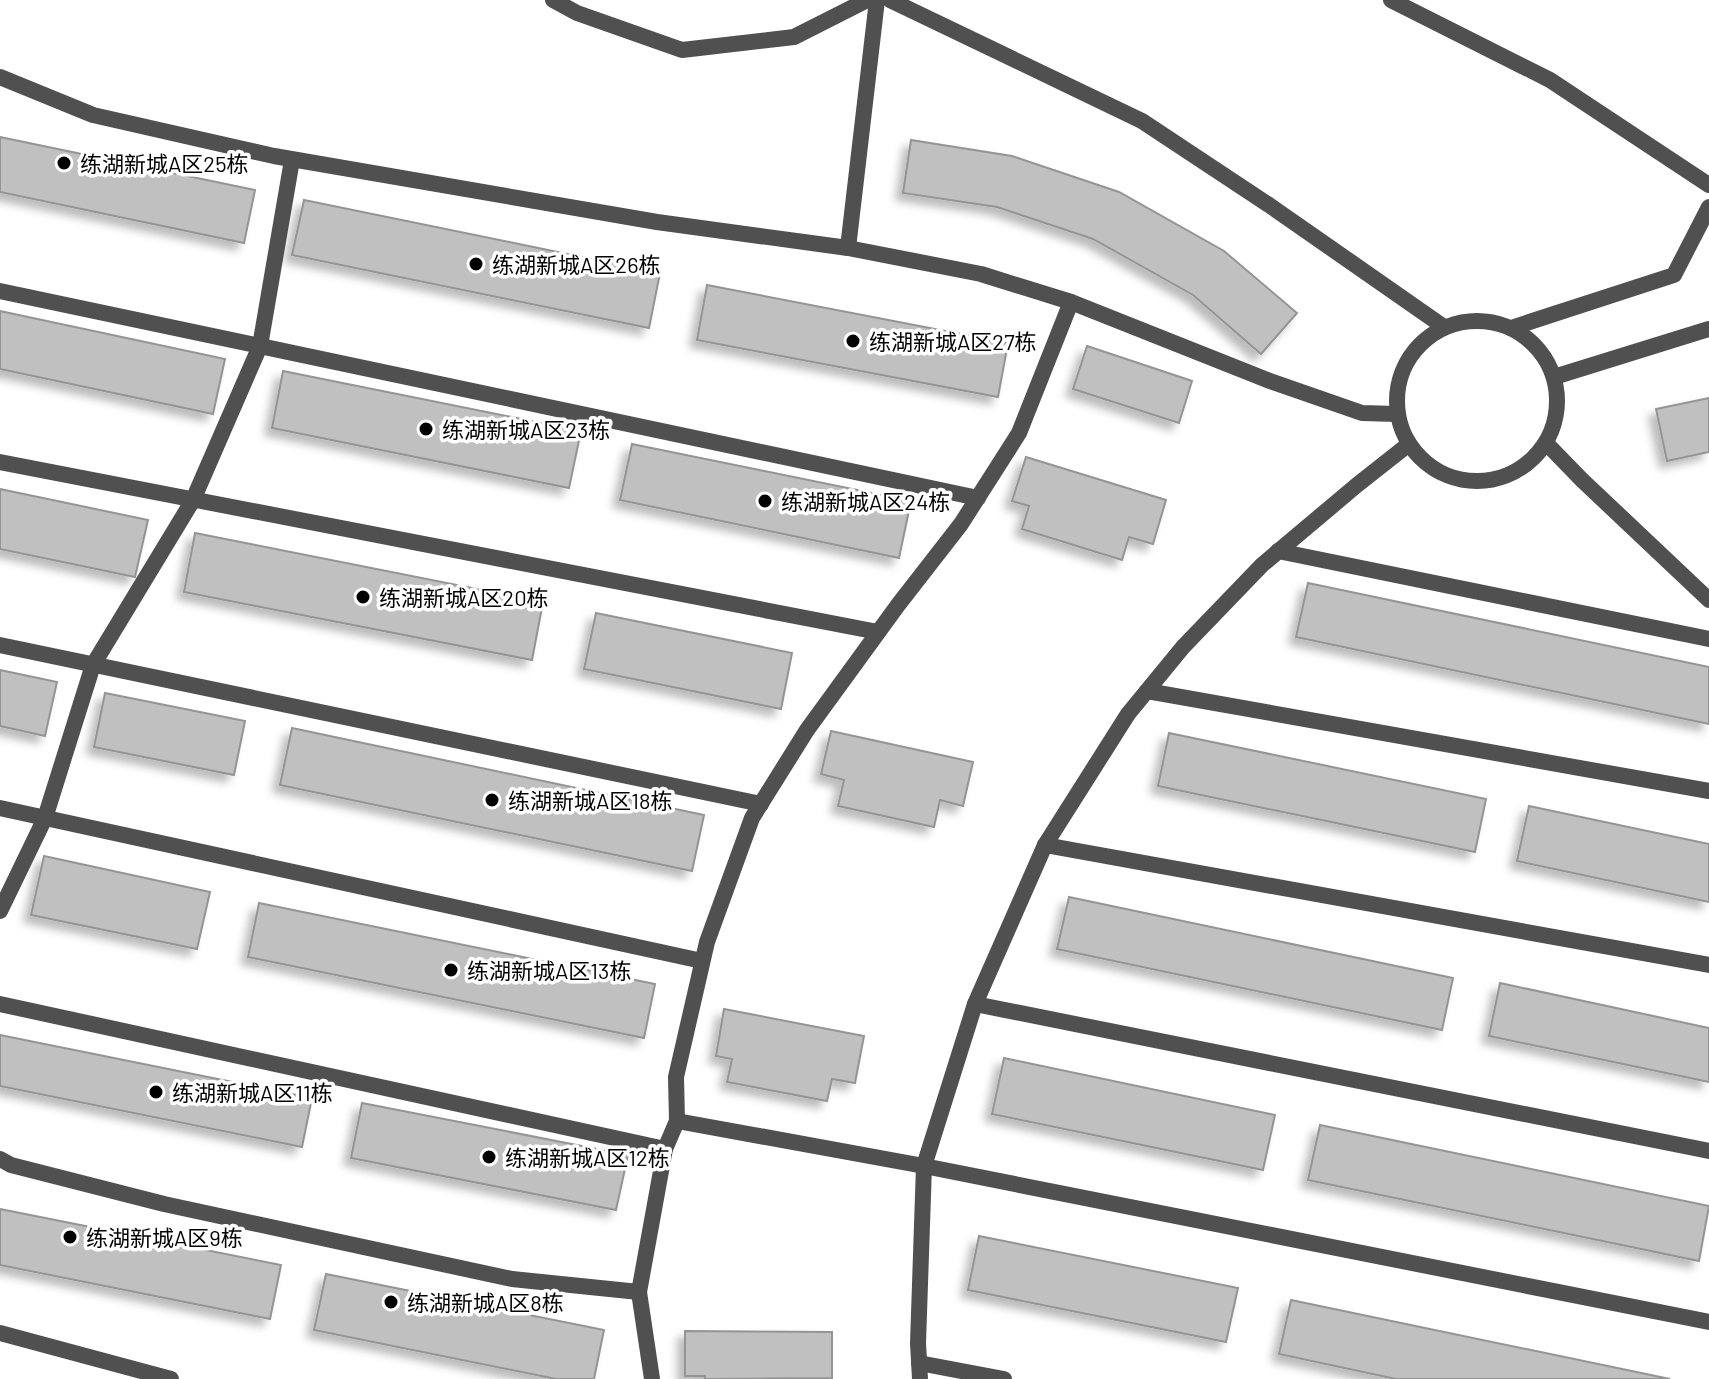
<svg xmlns="http://www.w3.org/2000/svg" width="1709" height="1379" font-family="Barlow,'Noto Sans SC',sans-serif">
	<style>
		.building { fill: #c0c0c0; stroke: #949494; stroke-width: 2; filter: url(#shadow) }
		.lines { fill: none; stroke-linecap: round; stroke-linejoin: round }
		.street { stroke: #505050; stroke-width: 16 }
		.poi-dot { fill: #000; stroke: #fff; stroke-width: 3 }
		.labels { text-anchor: middle; dominant-baseline: central; stroke-width: 7; stroke-linejoin: round; paint-order: stroke }
		.poi-label { font-size: 22px; fill: #000; stroke: #fff; text-anchor: start }
	</style>
	<defs>
		<filter id="shadow"><feDropShadow dx="-7" dy="7" stdDeviation="4" flood-color="#0004"/></filter>
	</defs>
	<rect width="100%" height="100%" fill="#fff"/>
	<!-- building -->
	<g class="building">
		<polygon points="0,137 255,190 244,243 0,192"/>
		<polygon points="911,140 1012,156 1119,192 1224,251 1297,313 1261,354 1193,295 1093,239 997,207 903,193"/>
		<polygon points="304,200 660,273 649,328 292,255"/>
		<polygon points="707,285 1008,343 998,397 697,340"/>
		<polygon points="0,311 225,359 213,414 0,369"/>
		<polygon points="1087,346 1192,381 1179,423 1073,389"/>
		<polygon points="283,371 581,431 569,488 272,428"/>
		<polygon points="1709,398 1709,452 1667,461 1656,409"/>
		<polygon points="632,444 911,501 899,558 620,500"/>
		<polygon points="1026,457 1166,500 1153,544 1129,537 1122,560 1022,529 1029,506 1012,501"/>
		<polygon points="0,489 148,520 135,577 0,549"/>
		<polygon points="195,533 543,602 532,660 184,592"/>
		<polygon points="1308,583 1709,667 1709,724 1296,637"/>
		<polygon points="596,613 792,653 781,709 584,669"/>
		<polygon points="0,670 57,682 45,736 0,726"/>
		<polygon points="105,693 245,721 234,775 94,747"/>
		<polygon points="292,728 704,815 692,871 280,785"/>
		<polygon points="831,731 973,762 963,806 940,800 934,827 838,806 844,780 821,774"/>
		<polygon points="1169,733 1486,799 1475,852 1158,786"/>
		<polygon points="1529,806 1709,844 1709,902 1517,861"/>
		<polygon points="44,856 210,892 197,949 31,915"/>
		<polygon points="1069,897 1453,978 1442,1030 1057,949"/>
		<polygon points="259,903 655,984 644,1038 248,957"/>
		<polygon points="1500,983 1709,1028 1709,1082 1489,1036"/>
		<polygon points="724,1009 864,1036 855,1083 832,1079 827,1101 727,1082 732,1059 716,1056"/>
		<polygon points="0,1035 312,1098 302,1147 0,1086"/>
		<polygon points="1004,1058 1275,1115 1263,1170 992,1114"/>
		<polygon points="362,1103 628,1155 616,1210 351,1158"/>
		<polygon points="1320,1125 1709,1206 1699,1261 1308,1180"/>
		<polygon points="0,1209 281,1265 270,1319 0,1265"/>
		<polygon points="979,1236 1238,1288 1226,1342 968,1290"/>
		<polygon points="326,1274 604,1330 594,1379 556,1379 314,1330"/>
		<polygon points="1291,1300 1670,1379 1396,1379 1279,1354"/>
		<polygon points="685,1331 832,1332 832,1378 705,1379 705,1376 685,1376"/>
	</g>
	<g class="lines">
		<!-- street -->
		<g class="street">
			<polyline points="553,0 577,13 682,50 794,37 867,0"/>
			<polyline points="890,0 1142,121 1269,205 1444,327"/>
			<polyline points="1391,0 1550,80 1709,185"/>
			<polyline points="0,77 93,115 274,156 657,222 848,248 981,274 1071,302 1270,381 1362,413 1397,414"/>
			<polyline points="848,248 877,0"/>
			<polyline points="0,291 978,498"/>
			<circle cx="1477" cy="401" r="80"/>
			<polyline points="1511,328 1674,275 1709,207"/>
			<polyline points="1554,377 1709,329"/>
			<polyline points="1546,443 1582,480 1709,600"/>
			<polyline points="0,462 878,632"/>
			<polyline points="1278,551 1709,639"/>
			<polyline points="0,645 761,804"/>
			<polyline points="1147,691 1709,791"/>
			<polyline points="0,808 702,961"/>
			<polyline points="1045,845 1709,965"/>
			<polyline points="0,911 45,818 93,665 193,500 260,346 292,160"/>
			<polyline points="0,1004 665,1149"/>
			<polyline points="975,1004 1709,1151"/>
			<polyline points="677,1121 924,1166 1709,1322"/>
			<polyline points="0,1159 11,1165 164,1204 512,1279 639,1292"/>
			<polyline points="0,1333 171,1379"/>
			<polyline points="919,1363 1004,1379"/>
			<polyline points="652,1379 639,1292 665,1149 677,1121 676,1077 707,942 752,818 807,730 898,605 961,524 1019,433 1071,302"/>
			<polyline points="920,1379 918,1343 924,1166 975,1004 1045,845 1128,714 1183,647 1262,565 1357,485 1409,444"/>
		</g>
	</g>
	<!-- markers -->
	<g class="poi-dot">
		<circle cx="64" cy="163" r="8"/>
		<circle cx="476" cy="264" r="8"/>
		<circle cx="853" cy="341" r="8"/>
		<circle cx="426" cy="429" r="8"/>
		<circle cx="765" cy="501" r="8"/>
		<circle cx="363" cy="597" r="8"/>
		<circle cx="492" cy="800" r="8"/>
		<circle cx="451" cy="970" r="8"/>
		<circle cx="156" cy="1092" r="8"/>
		<circle cx="489" cy="1157" r="8"/>
		<circle cx="70" cy="1237" r="8"/>
		<circle cx="391" cy="1302" r="8"/>
	</g>
	<g class="labels">
		<!-- poi labels -->
		<g class="poi-label">
			<text x="80" y="163">练湖新城A区25栋</text>
			<text x="492" y="264">练湖新城A区26栋</text>
			<text x="869" y="341">练湖新城A区27栋</text>
			<text x="442" y="429">练湖新城A区23栋</text>
			<text x="781" y="501">练湖新城A区24栋</text>
			<text x="379" y="597">练湖新城A区20栋</text>
			<text x="508" y="800">练湖新城A区18栋</text>
			<text x="467" y="970">练湖新城A区13栋</text>
			<text x="172" y="1092">练湖新城A区11栋</text>
			<text x="505" y="1157">练湖新城A区12栋</text>
			<text x="86" y="1237">练湖新城A区9栋</text>
			<text x="407" y="1302">练湖新城A区8栋</text>
		</g>
	</g>
</svg>
